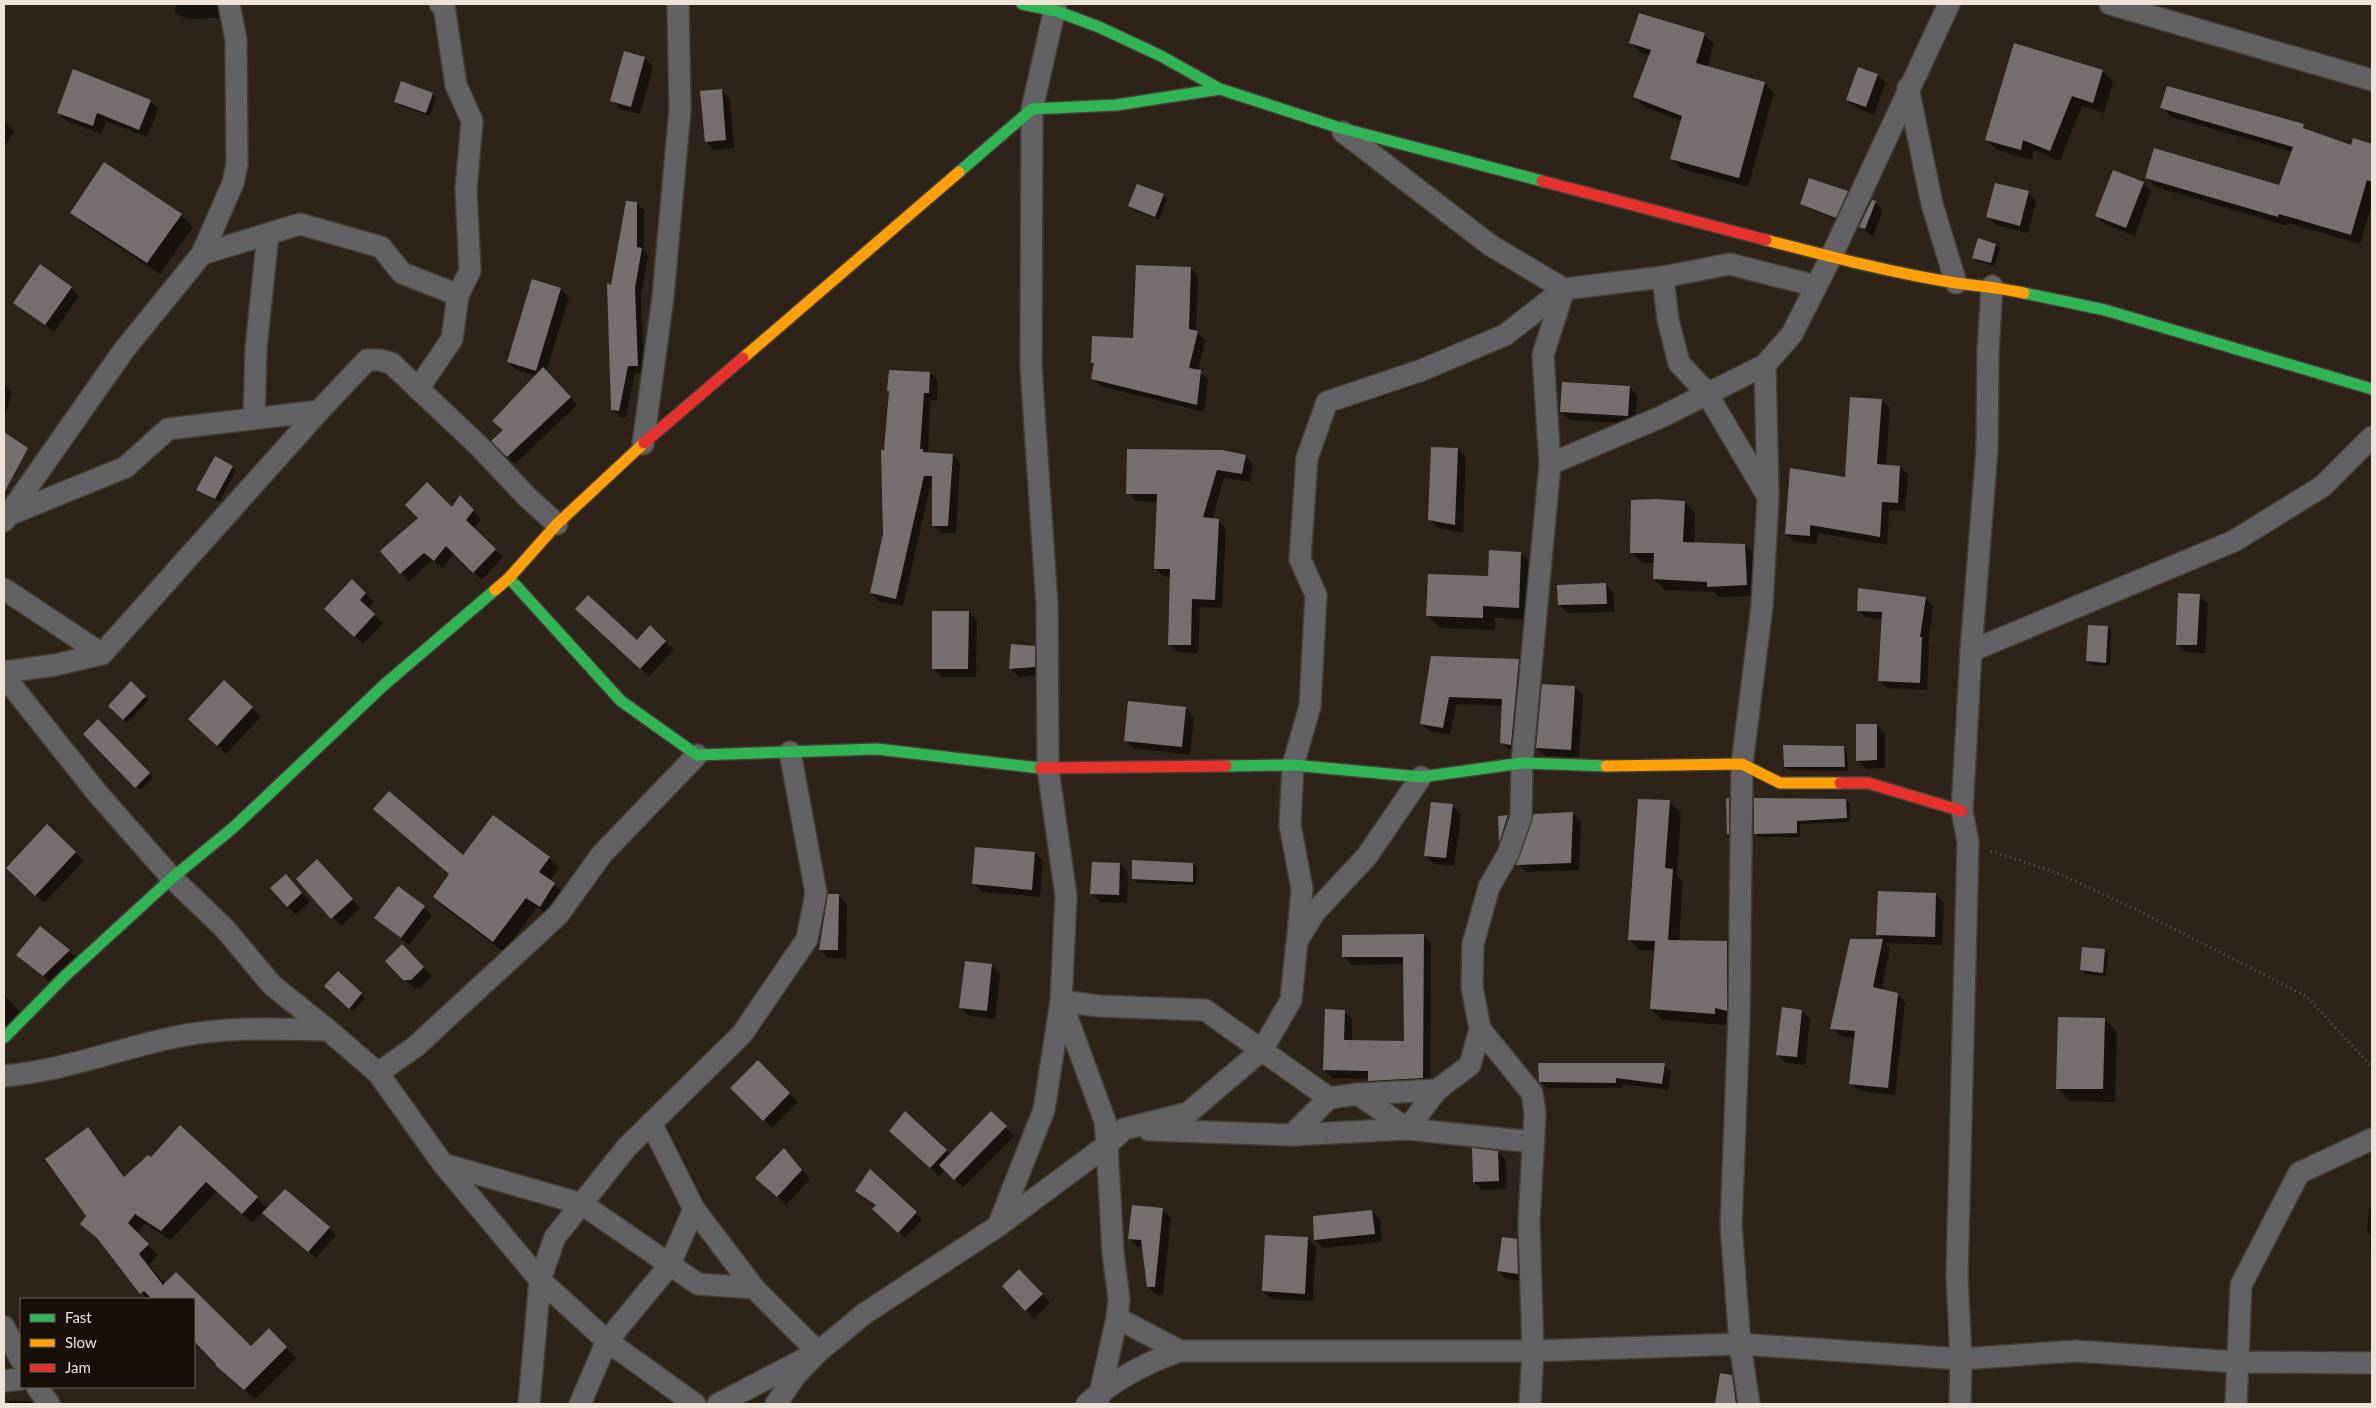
<svg xmlns="http://www.w3.org/2000/svg" width="2376" height="1408" font-family="Lato,sans-serif">
	<style>
		.shadow { fill: #0007 }
		.building { fill: #766e6f }
		.lines { fill: none; stroke-linecap: round; stroke-linejoin: round }
		.street-casing { stroke: #463e34; stroke-width: 24 }
		.fast-casing { stroke: #463e34; stroke-width: 14 }
		.slow-casing { stroke: #463e34; stroke-width: 14 }
		.jam-casing { stroke: #463e34; stroke-width: 14 }
		.path { stroke: #615e5d; stroke-width: 3; stroke-dasharray: 1 4; stroke-linecap: butt }
		.street { stroke: #626264; stroke-width: 21 }
		.fast { stroke: #30b455; stroke-width: 11 }
		.slow { stroke: #ff9f0a; stroke-width: 11 }
		.jam { stroke: #e5322d; stroke-width: 11 }
	</style>
	<rect width="100%" height="100%" fill="#2d2318"/>
	<!-- shadow -->
	<g class="shadow">
		<polygon points="177,4 221,4 222,18 190,19 178,15 174,11"/>
		<polygon points="1704,35 1714,44 1707,68 1764,83 1774,93 1748,187 1682,169 1672,159 1682,121 1644,107 1634,97 1650,55 1641,53 1631,43"/>
		<polygon points="645,58 653,67 640,114 620,109 612,100"/>
		<polygon points="2102,71 2113,81 2104,113 2082,106 2060,161 2034,150 2031,160 1997,150 1987,140"/>
		<polygon points="1877,75 1886,83 1874,115 1856,108 1847,100"/>
		<polygon points="721,90 730,99 734,148 714,150 706,142"/>
		<polygon points="433,94 436,97 430,116 399,105 395,101"/>
		<polygon points="150,101 158,109 147,137 106,121 101,134 67,121 58,113"/>
		<polygon points="2162,107 2303,125 2310,132 2352,147 2354,140 2372,145 2372,204 2360,244 2288,223 2287,226 2156,187 2147,178 2279,186 2292,152 2171,117"/>
		<polygon points="4,121 14,131 4,147"/>
		<polygon points="2143,183 2151,191 2135,236 2105,224 2097,216"/>
		<polygon points="1138,186 1164,196 1167,199 1159,220 1134,210 1130,206"/>
		<polygon points="2028,192 2036,201 2028,233 1996,225 1988,217"/>
		<polygon points="1847,193 1851,196 1839,221 1806,207 1802,203"/>
		<polygon points="1875,202 1883,210 1873,237 1860,227"/>
		<polygon points="636,203 644,210 644,251 648,256 641,296 644,373 635,373 626,417 620,417 612,410 612,286"/>
		<polygon points="72,212 181,215 193,227 160,274 84,224"/>
		<polygon points="1979,239 1996,245 2000,249 1994,266 1977,261 1973,257"/>
		<polygon points="1191,268 1198,276 1196,332 1205,340 1198,371 1208,379 1204,412 1100,386 1093,378 1095,366 1092,363 1134,340"/>
		<polygon points="71,288 79,296 54,332 15,303"/>
		<polygon points="560,289 569,297 546,372 577,405 515,464 493,441 504,431 536,376 516,370 508,362"/>
		<polygon points="930,373 938,381 937,401 931,400 928,453 953,455 960,463 956,533 941,533 933,525 932,478 903,606 879,601 871,593 884,534 885,451 890,393 889,391"/>
		<polygon points="4,384 12,392 4,419"/>
		<polygon points="1629,387 1637,395 1635,424 1570,420 1561,412"/>
		<polygon points="1881,400 1890,408 1886,466 1900,467 1908,475 1905,511 1889,510 1887,545 1818,533 1817,544 1795,542 1786,534 1846,479"/>
		<polygon points="1458,449 1466,457 1463,533 1438,528 1429,519"/>
		<polygon points="1245,456 1253,464 1250,482 1224,478 1212,520 1218,520 1226,529 1222,608 1200,607 1198,653 1177,652 1169,644 1171,577 1163,576 1155,568 1158,502 1136,501 1128,493"/>
		<polygon points="232,467 236,471 219,502 198,490"/>
		<polygon points="1685,502 1695,513 1694,544 1745,545 1756,556 1758,596 1719,597 1714,592 1665,590 1654,579 1655,563 1642,563 1631,552"/>
		<polygon points="468,505 481,519 474,529 503,557 482,580 454,553 443,568 432,560 409,581 382,551 420,518"/>
		<polygon points="1521,553 1533,566 1531,620 1495,618 1495,630 1440,628 1427,615 1489,578"/>
		<polygon points="352,580 374,602 367,609 383,623 363,644 325,609"/>
		<polygon points="1606,585 1614,593 1614,612 1568,613 1559,605"/>
		<polygon points="2199,596 2208,604 2205,653 2185,652 2177,644"/>
		<polygon points="1925,598 1933,606 1928,644 1929,646 1927,690 1887,688 1880,680 1883,619 1866,618 1858,610"/>
		<polygon points="968,612 977,621 976,677 942,677 934,669"/>
		<polygon points="585,617 637,642 650,627 674,650 649,676"/>
		<polygon points="2107,627 2111,631 2110,666 2091,665 2087,661"/>
		<polygon points="1034,647 1043,655 1043,675 1019,677 1010,668"/>
		<polygon points="1432,657 1518,660 1526,668 1518,752 1509,750 1501,742 1503,706 1456,704 1450,735 1429,731 1421,723"/>
		<polygon points="224,682 261,717 226,754 198,727"/>
		<polygon points="131,683 149,700 127,723 110,706"/>
		<polygon points="1575,687 1583,695 1579,757 1546,756 1537,748"/>
		<polygon points="1186,708 1194,717 1190,755 1133,748 1125,740"/>
		<polygon points="98,720 153,778 140,790 85,734"/>
		<polygon points="1877,725 1885,734 1885,768 1866,769 1857,760"/>
		<polygon points="1785,746 1843,748 1847,752 1848,771 1787,770 1783,766"/>
		<polygon points="1729,800 1737,808 1735,841 1728,834"/>
		<polygon points="1846,800 1850,804 1850,822 1800,824 1800,837 1759,837 1755,833"/>
		<polygon points="1670,802 1681,813 1677,875 1683,882 1679,941 1727,942 1738,954 1737,1021 1726,1018 1726,1025 1662,1020 1651,1009 1655,951 1640,950 1629,939"/>
		<polygon points="1452,806 1461,814 1454,866 1434,864 1426,856"/>
		<polygon points="1573,813 1581,822 1579,870 1526,872 1518,864"/>
		<polygon points="493,817 549,858 559,868 550,881 565,894 551,916 537,907 504,952 444,907 434,897 450,875 385,819 464,857"/>
		<polygon points="1499,817 1508,817 1516,825 1507,850 1500,842"/>
		<polygon points="47,826 84,861 44,903 7,868"/>
		<polygon points="1035,853 1043,861 1040,897 982,892 974,884"/>
		<polygon points="1120,864 1128,873 1127,903 1100,902 1092,893"/>
		<polygon points="1193,864 1197,868 1196,885 1137,883 1133,879"/>
		<polygon points="325,869 360,908 341,926 297,879"/>
		<polygon points="294,884 310,902 296,915 272,888"/>
		<polygon points="1936,894 1944,903 1942,945 1885,943 1890,948 1881,990 1897,994 1905,1002 1895,1095 1859,1091 1851,1083 1856,1038 1840,1036 1832,1028 1851,940 1883,940 1877,934"/>
		<polygon points="839,896 847,904 846,958 828,958 820,950"/>
		<polygon points="424,907 432,915 409,945 376,918"/>
		<polygon points="40,928 78,959 52,984 18,955"/>
		<polygon points="1423,935 1431,944 1430,1086 1378,1089 1369,1079 1332,1078 1324,1069 1344,1011 1352,1019 1352,1042 1405,1042 1405,964 1352,965 1344,957"/>
		<polygon points="402,946 432,976 420,988 413,988 387,961"/>
		<polygon points="2104,950 2108,954 2106,976 2086,974 2082,970"/>
		<polygon points="992,965 1000,974 995,1019 969,1016 961,1008"/>
		<polygon points="338,973 365,998 353,1011 325,986"/>
		<polygon points="4,995 22,1014 4,1034"/>
		<polygon points="1802,1011 1810,1019 1805,1065 1786,1063 1777,1055"/>
		<polygon points="2104,1019 2117,1032 2115,1102 2070,1101 2058,1088"/>
		<polygon points="758,1062 798,1102 772,1128 732,1088"/>
		<polygon points="1664,1065 1671,1071 1668,1090 1622,1084 1622,1088 1547,1088 1540,1081"/>
		<polygon points="905,1113 951,1155 991,1113 1014,1136 963,1187 945,1169 939,1176 899,1139"/>
		<polygon points="88,1129 97,1139 126,1178 148,1157 257,1198 268,1209 329,1228 336,1235 316,1258 263,1212 252,1223 217,1191 171,1240 145,1223 137,1234 158,1255 149,1265 165,1285 176,1273 251,1348 269,1330 296,1358 255,1399 227,1375 194,1339 194,1299 147,1299 103,1243 81,1224 88,1216"/>
		<polygon points="1498,1152 1506,1160 1507,1189 1482,1190 1474,1181"/>
		<polygon points="792,1158 810,1179 786,1205 765,1186"/>
		<polygon points="870,1171 922,1219 905,1238 880,1215 876,1206 857,1191"/>
		<polygon points="2369,1208 2372,1208 2372,1258 2370,1255 2371,1235 2367,1231"/>
		<polygon points="1163,1210 1171,1218 1163,1295 1157,1295 1148,1287 1143,1247 1137,1247 1129,1238"/>
		<polygon points="1372,1211 1380,1220 1382,1242 1323,1248 1315,1240"/>
		<polygon points="1308,1239 1316,1247 1313,1301 1271,1299 1263,1291"/>
		<polygon points="1516,1240 1525,1249 1526,1282 1506,1279 1498,1271"/>
		<polygon points="1019,1271 1050,1303 1034,1318 1004,1286"/>
		<polygon points="1721,1375 1731,1376 1740,1385 1743,1404 1716,1404"/>
		<polygon points="9,1401 30,1401 34,1404 9,1404"/>
	</g>
	<!-- building -->
	<g class="building">
		<polygon points="1639,13 1705,33 1696,63 1765,82 1739,178 1670,159 1682,116 1633,97 1651,50 1629,43"/>
		<polygon points="2014,43 2103,70 2093,103 2072,96 2050,151 2023,140 2021,150 1985,140"/>
		<polygon points="624,51 645,57 631,107 610,101"/>
		<polygon points="1858,67 1878,74 1866,107 1846,100"/>
		<polygon points="73,69 151,100 139,130 97,113 93,126 57,113"/>
		<polygon points="401,81 433,93 426,113 394,102"/>
		<polygon points="2167,86 2304,124 2303,128 2351,145 2353,138 2372,144 2372,182 2367,180 2351,235 2279,214 2278,217 2145,178 2154,148 2279,185 2293,147 2160,108"/>
		<polygon points="722,89 726,140 705,142 700,91"/>
		<polygon points="104,162 182,214 147,263 70,213"/>
		<polygon points="2113,170 2144,182 2126,228 2095,216"/>
		<polygon points="1809,178 1848,191 1836,218 1800,204"/>
		<polygon points="1995,183 2029,191 2020,226 1986,217"/>
		<polygon points="1137,184 1164,194 1155,217 1128,206"/>
		<polygon points="1872,200 1876,201 1865,229 1859,227"/>
		<polygon points="626,201 637,202 637,247 642,248 635,288 638,366 628,366 619,411 611,410 607,283 611,285"/>
		<polygon points="1978,238 1996,244 1991,263 1972,258"/>
		<polygon points="40,264 72,287 45,325 13,303"/>
		<polygon points="1136,265 1191,267 1189,329 1198,331 1189,368 1201,370 1197,405 1091,379 1094,363 1091,363 1092,336 1133,338"/>
		<polygon points="532,279 561,288 536,371 507,362"/>
		<polygon points="543,367 571,397 507,457 491,441 503,430 492,421"/>
		<polygon points="889,370 930,372 929,393 924,393 920,449 923,449 923,452 953,454 948,526 932,526 932,476 924,476 896,599 870,593 883,534 881,450 884,450 889,391 887,391"/>
		<polygon points="1562,382 1630,386 1628,416 1560,412"/>
		<polygon points="1850,397 1882,399 1877,464 1900,466 1898,503 1882,502 1880,537 1810,525 1810,536 1785,534 1790,468 1845,477"/>
		<polygon points="4,432 28,448 4,493"/>
		<polygon points="1431,447 1458,448 1455,525 1428,520"/>
		<polygon points="1127,449 1222,450 1246,455 1242,474 1217,470 1203,517 1219,519 1215,600 1192,599 1191,645 1168,645 1170,569 1154,569 1157,494 1126,494"/>
		<polygon points="215,456 233,466 215,499 196,490"/>
		<polygon points="427,482 452,507 460,495 474,510 466,520 496,549 473,573 446,546 434,561 424,553 400,574 380,551 418,518 405,505"/>
		<polygon points="1656,499 1685,501 1683,542 1745,544 1747,585 1707,587 1707,582 1653,579 1654,553 1630,553 1631,500"/>
		<polygon points="1489,550 1521,552 1519,608 1483,606 1483,618 1426,616 1428,574 1488,576"/>
		<polygon points="352,579 366,593 360,600 375,614 354,637 324,609"/>
		<polygon points="1606,583 1607,604 1558,605 1557,585"/>
		<polygon points="1858,588 1926,597 1920,637 1922,637 1920,683 1878,681 1882,612 1857,611"/>
		<polygon points="2178,593 2200,594 2197,645 2176,645"/>
		<polygon points="588,595 637,640 650,625 666,641 640,669 575,609"/>
		<polygon points="932,611 969,611 968,669 932,669"/>
		<polygon points="2088,625 2108,626 2106,663 2086,661"/>
		<polygon points="1011,644 1035,646 1035,667 1009,669"/>
		<polygon points="1431,656 1519,659 1511,745 1500,743 1502,699 1449,697 1443,728 1420,724"/>
		<polygon points="224,680 253,707 217,746 188,719"/>
		<polygon points="131,681 146,696 123,720 108,706"/>
		<polygon points="1542,684 1575,686 1571,750 1536,748"/>
		<polygon points="1128,701 1186,707 1182,747 1124,741"/>
		<polygon points="98,719 150,773 135,788 83,734"/>
		<polygon points="1856,724 1877,724 1877,760 1856,761"/>
		<polygon points="1783,745 1844,746 1845,767 1784,767"/>
		<polygon points="389,791 463,855 493,815 550,857 539,872 555,883 540,907 526,898 493,942 433,897 449,874 373,809"/>
		<polygon points="1729,798 1729,834 1727,834 1726,799"/>
		<polygon points="1754,798 1846,799 1847,818 1797,821 1797,833 1754,834"/>
		<polygon points="1638,799 1670,800 1665,868 1673,869 1668,940 1727,941 1727,1011 1715,1008 1715,1014 1650,1009 1655,941 1628,940"/>
		<polygon points="1431,802 1453,804 1446,858 1424,856"/>
		<polygon points="1573,812 1571,863 1516,865 1534,814"/>
		<polygon points="1508,815 1499,843 1498,816"/>
		<polygon points="47,824 76,852 35,896 6,868"/>
		<polygon points="975,847 1035,852 1032,890 972,884"/>
		<polygon points="317,859 353,899 331,919 296,879"/>
		<polygon points="1132,860 1193,863 1193,882 1132,879"/>
		<polygon points="1092,862 1120,863 1119,895 1090,894"/>
		<polygon points="286,874 302,893 287,907 270,888"/>
		<polygon points="398,886 425,906 401,938 374,918"/>
		<polygon points="1878,891 1936,893 1935,937 1876,935"/>
		<polygon points="828,894 839,894 838,950 819,950"/>
		<polygon points="40,926 70,950 43,976 16,955"/>
		<polygon points="1424,934 1423,1078 1368,1081 1368,1071 1323,1070 1325,1009 1345,1010 1344,1040 1404,1041 1403,957 1342,957 1342,935"/>
		<polygon points="1850,939 1883,939 1873,987 1898,993 1888,1088 1849,1084 1855,1031 1830,1029"/>
		<polygon points="402,944 424,967 411,980 403,980 385,961"/>
		<polygon points="2082,947 2105,949 2103,973 2080,970"/>
		<polygon points="965,961 992,964 987,1011 959,1008"/>
		<polygon points="338,971 362,993 349,1009 324,986"/>
		<polygon points="1782,1007 1802,1010 1797,1057 1776,1055"/>
		<polygon points="2058,1017 2105,1018 2103,1089 2056,1089"/>
		<polygon points="758,1060 790,1093 763,1121 730,1088"/>
		<polygon points="1538,1063 1665,1063 1662,1084 1616,1078 1616,1083 1539,1082"/>
		<polygon points="905,1111 947,1150 930,1168 889,1131"/>
		<polygon points="991,1111 1007,1126 954,1180 939,1165"/>
		<polygon points="180,1125 258,1197 242,1214 206,1182 161,1231 135,1214 128,1223 149,1244 139,1254 163,1285 176,1272 251,1346 269,1328 287,1347 244,1390 215,1365 216,1364 194,1341 194,1299 149,1299 151,1298 144,1291 140,1294 97,1238 80,1224 86,1216 45,1159 88,1127 124,1177 148,1155 151,1157"/>
		<polygon points="784,1148 802,1170 777,1197 755,1178"/>
		<polygon points="1472,1148 1498,1151 1499,1181 1473,1182"/>
		<polygon points="870,1169 917,1212 898,1233 872,1209 876,1205 855,1191"/>
		<polygon points="285,1189 330,1227 308,1252 262,1213"/>
		<polygon points="1132,1205 1163,1208 1155,1287 1147,1287 1141,1240 1128,1239"/>
		<polygon points="1372,1210 1375,1234 1314,1240 1313,1216"/>
		<polygon points="1265,1235 1308,1237 1305,1294 1262,1291"/>
		<polygon points="1502,1237 1517,1239 1518,1274 1497,1271"/>
		<polygon points="1019,1269 1043,1294 1025,1311 1002,1286"/>
		<polygon points="1720,1373 1732,1375 1736,1404 1715,1404"/>
	</g>
	<g class="lines">
		<defs>
			<g id="street">
				<polyline points="2110,4 2372,80"/>
				<polyline points="1908,88 1932,204 1956,283"/>
				<polyline points="1343,132 1490,245 1564,289 1663,277 1730,264 1816,286"/>
				<polyline points="202,254 300,224 381,247 402,273 458,295"/>
				<polyline points="1663,277 1668,320 1679,363 1706,392 1767,495"/>
				<polyline points="418,389 452,339 458,295 470,271 466,189 472,121 456,85 444,6 440,4"/>
				<polyline points="254,418 256,348 268,234"/>
				<polyline points="643,444 663,297 680,109 678,4"/>
				<polyline points="1550,464 1661,417 1765,365 1792,334 1831,257 1949,4"/>
				<polyline points="6,516 126,467 168,429 319,411"/>
				<polyline points="4,521 124,350 202,254 233,183 237,164 236,40 229,4"/>
				<polyline points="4,589 102,654"/>
				<polyline points="1971,651 2234,541 2323,486 2372,437"/>
				<polyline points="4,672 55,665 102,654 319,411 367,360 379,360 391,363 479,446 528,498 557,524"/>
				<polyline points="4,676 98,794 172,878 225,929 272,985 328,1030 378,1073 443,1164 540,1280 607,1341 695,1404"/>
				<polyline points="1298,935 1302,889 1290,825 1293,765 1310,706 1316,595 1300,559 1307,458 1327,402 1422,370 1505,335 1564,289"/>
				<polyline points="378,1073 415,1047 558,915 602,854 697,755"/>
				<path d="M4,1076C63,1071 118,1049 175,1037C226,1026 277,1029 328,1030"/>
				<polyline points="1358,1094 1407,1129 1437,1090"/>
				<polyline points="651,1123 694,1209 754,1288 818,1352 718,1404"/>
				<polyline points="1149,1130 1292,1135 1407,1129 1534,1142"/>
				<polyline points="1292,1135 1329,1098 1358,1094 1437,1090 1470,1065 1480,1029"/>
				<polyline points="443,1164 582,1204 698,1284 754,1288"/>
				<polyline points="998,1226 1044,1110 1061,1001 1066,896 1048,769 1047,605 1031,367 1032,109 1056,4"/>
				<polyline points="1117,1318 1180,1351"/>
				<polyline points="4,1327 21,1360"/>
				<polyline points="4,1381 21,1379"/>
				<polyline points="37,1387 49,1404"/>
				<polyline points="1098,1402 1117,1318 1119,1299 1113,1253 1107,1145 1105,1121 1061,1001 1099,1006 1205,1010 1329,1098"/>
				<polyline points="529,1404 540,1280 555,1237 627,1147 742,1034 807,939 816,893 790,752"/>
				<polyline points="580,1404 607,1341 669,1266 694,1209"/>
				<polyline points="776,1404 795,1376 818,1352 864,1314 998,1226 1107,1145 1124,1129 1188,1113 1262,1050 1291,1000 1297,941 1315,912 1367,856 1421,777"/>
				<path d="M1087,1404C1112,1381 1147,1362 1180,1351H1533L1740,1344L1961,1359L2076,1351L2236,1362L2372,1363"/>
				<polyline points="1530,1404 1533,1351 1529,1222 1535,1113 1532,1093 1480,1029 1472,987 1473,944 1489,887 1508,854 1521,817 1522,763 1550,464 1543,355 1564,289"/>
				<polyline points="1749,1404 1740,1344 1731,1225 1739,1018 1742,764 1762,606 1768,497 1765,365"/>
				<polyline points="1960,1404 1961,1359 1957,1276 1968,842 1962,811 1971,651 1987,449 1988,351 1992,286"/>
				<polyline points="2236,1404 2241,1285 2299,1173 2372,1139"/>
			</g>
			<g id="fast">
				<polyline points="1022,4 1056,11 1099,27 1161,56 1220,89 1337,127 1542,181"/>
				<polyline points="959,172 1032,109 1116,105 1220,89"/>
				<polyline points="2024,293 2105,310 2372,389"/>
				<polyline points="509,578 621,701 697,755 877,749 1040,768"/>
				<polyline points="1226,766 1293,765 1421,777 1522,763 1606,766"/>
				<polyline points="4,1038 64,977 172,878 234,827 384,685 495,590"/>
			</g>
			<g id="slow">
				<path d="M1766,240C1828,256 1892,273 1956,283C1979,286 2001,288 2024,293"/>
				<polyline points="743,358 959,172"/>
				<polyline points="495,590 509,578 557,524 644,443"/>
				<polyline points="1606,766 1742,764 1780,783 1840,783"/>
			</g>
			<g id="jam">
				<polyline points="1542,181 1766,240"/>
				<polyline points="644,443 743,358"/>
				<polyline points="1040,768 1226,766"/>
				<polyline points="1840,783 1868,783 1962,811"/>
			</g>
		</defs>
		<!-- street casing -->
		<use href="#street" class="street-casing"/>
		<!-- fast casing -->
		<use href="#fast" class="fast-casing"/>
		<!-- slow casing -->
		<use href="#slow" class="slow-casing"/>
		<!-- jam casing -->
		<use href="#jam" class="jam-casing"/>
		<!-- path -->
		<polyline class="path" points="1991,851 2060,874 2141,912 2306,996 2372,1067"/>
		<!-- street -->
		<use href="#street" class="street"/>
		<!-- fast -->
		<use href="#fast" class="fast"/>
		<!-- slow -->
		<use href="#slow" class="slow"/>
		<!-- jam -->
		<use href="#jam" class="jam"/>
	</g>
	<!-- border -->
	<rect width="2376" height="1408" fill="none" stroke="#eee3d6" stroke-width="10"/>
	<!-- legend -->
	<rect x="20" y="1298" width="175" height="90" fill="#170f07" stroke="#6d645a"/>
	<rect x="30" y="1314" width="25" height="8" fill="#30b455" stroke="#6d645a"/>
	<text x="65" y="1323" font-size="15" fill="#eee3d6">Fast</text>
	<rect x="30" y="1339" width="25" height="8" fill="#ff9f0a" stroke="#6d645a"/>
	<text x="65" y="1348" font-size="15" fill="#eee3d6">Slow</text>
	<rect x="30" y="1364" width="25" height="8" fill="#e5322d" stroke="#6d645a"/>
	<text x="65" y="1373" font-size="15" fill="#eee3d6">Jam</text>
</svg>
